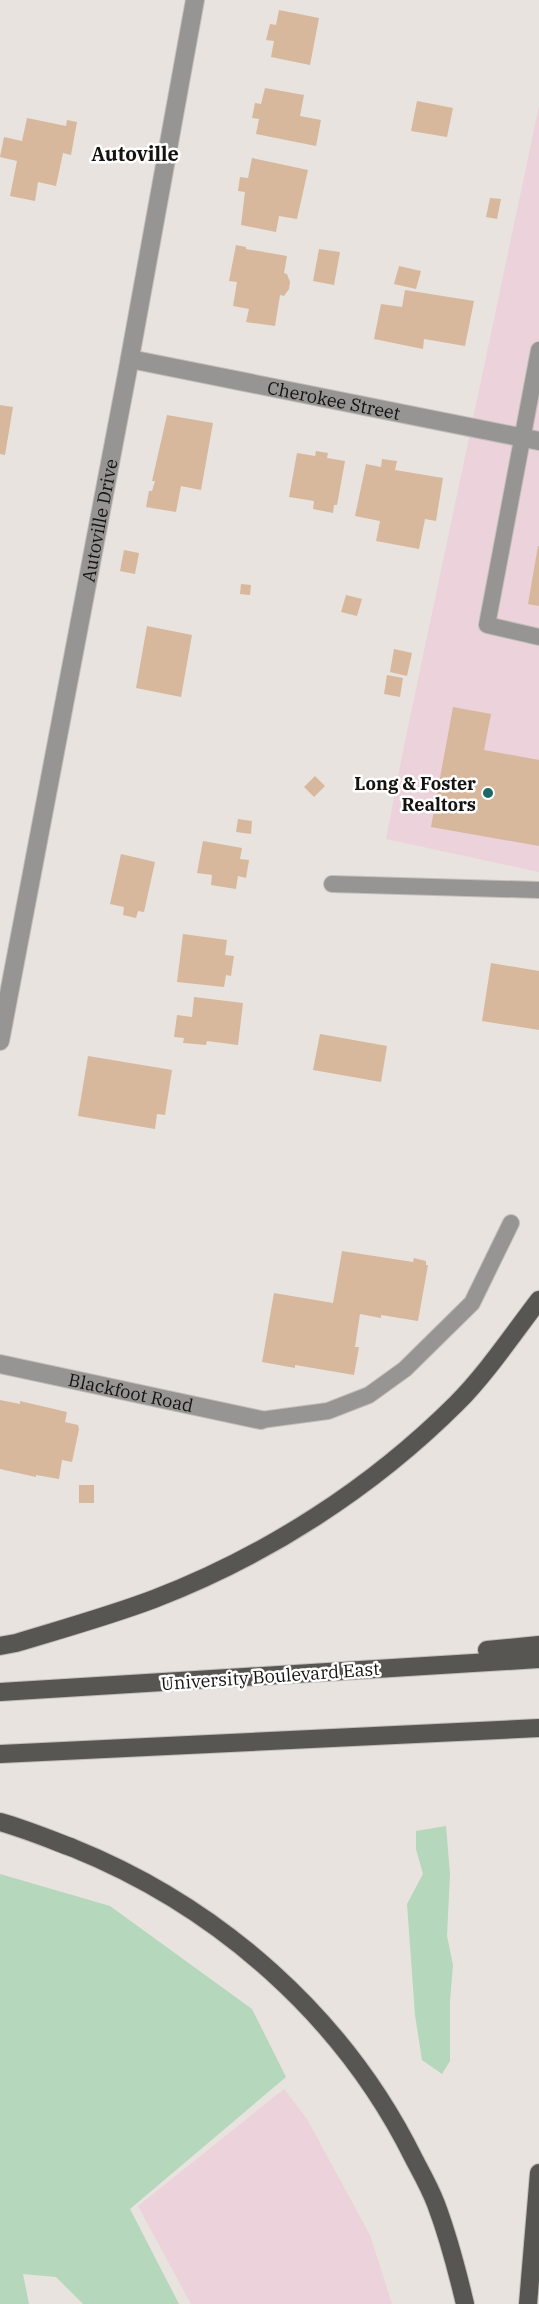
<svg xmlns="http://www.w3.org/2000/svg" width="539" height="2304" font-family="'IBM Plex Serif',serif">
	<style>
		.commercial { fill: #ebd2db }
		.green { fill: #b5d7bc }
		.building { fill: #d7b89c }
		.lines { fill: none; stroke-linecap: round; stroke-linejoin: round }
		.lane-casing { stroke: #c2beb9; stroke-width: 18 }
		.street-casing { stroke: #c2beb9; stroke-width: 20 }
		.primary-casing { stroke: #c2beb9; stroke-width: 20 }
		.lane { stroke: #979593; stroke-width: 16 }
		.street { stroke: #979593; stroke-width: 18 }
		.primary { stroke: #585652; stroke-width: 18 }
		.poi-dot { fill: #1b6866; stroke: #fff; stroke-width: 2 }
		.labels { text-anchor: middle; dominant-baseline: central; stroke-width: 5; stroke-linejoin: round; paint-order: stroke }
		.street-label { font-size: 18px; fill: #151311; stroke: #fff }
		.poi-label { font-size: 18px; font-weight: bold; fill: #151311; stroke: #fff; text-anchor: end }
		.neighbourhood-label { font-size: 20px; font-weight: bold; fill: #151311; stroke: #fff }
	</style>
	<rect width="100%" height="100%" fill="#e8e3de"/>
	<!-- commercial -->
	<g class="commercial">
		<polygon points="539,106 539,872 386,839 404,746"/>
		<polygon points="284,2089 307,2119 370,2235 392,2304 191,2304 138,2206"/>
	</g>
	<!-- green -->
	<g class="green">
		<polygon points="446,1826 450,1874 447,1936 453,1965 450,2001 450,2061 442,2074 422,2060 415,2015 407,1904 423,1874 416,1849 416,1831"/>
		<polygon points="0,1874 110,1906 252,2009 286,2077 130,2209 179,2304 83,2304 56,2277 23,2274 29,2304 0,2304"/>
	</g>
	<!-- building -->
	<g class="building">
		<polygon points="279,10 319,18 310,65 271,57 274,41 266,40 270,24 276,25"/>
		<polygon points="265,88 304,95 300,116 321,120 316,146 256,134 259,119 252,118 255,103 261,104"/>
		<polygon points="417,101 453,108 447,137 411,131"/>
		<polygon points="27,118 66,126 67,120 77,122 71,155 63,153 56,186 38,182 35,201 10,196 17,161 0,157 4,137 22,141"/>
		<polygon points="252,158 308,170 297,219 279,216 276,232 241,225 245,192 238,191 240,177 248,178"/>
		<polygon points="490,198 501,199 497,219 486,217"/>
		<polygon points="236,245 246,247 246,249 287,256 284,273 287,274 290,282 289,289 284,296 280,295 275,326 246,322 249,309 233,306 237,282 229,281"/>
		<polygon points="319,249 340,252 334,285 313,281"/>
		<polygon points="399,266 421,271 416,289 394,284"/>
		<polygon points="405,290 474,301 465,346 424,339 423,349 374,339 381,304 402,307"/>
		<polygon points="0,405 13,407 5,455 0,454"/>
		<polygon points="167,415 213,423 201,490 181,486 176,512 146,507 149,491 152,491 155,481 152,481"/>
		<polygon points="316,451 328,453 327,458 345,461 337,505 334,505 333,513 313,509 314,501 289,497 297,453 315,456"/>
		<polygon points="382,459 397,461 395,470 443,478 436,521 425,519 419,549 376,541 380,521 355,516 366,464 381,467"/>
		<polygon points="538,546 539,546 539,606 528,604"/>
		<polygon points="124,550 139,553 135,574 120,571"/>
		<polygon points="241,584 251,585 250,595 240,594"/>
		<polygon points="346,595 362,599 357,616 341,612"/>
		<polygon points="147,626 192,635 181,697 136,688"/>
		<polygon points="394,649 412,653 407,676 390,672"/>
		<polygon points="387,675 403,678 400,697 384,694"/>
		<polygon points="453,707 491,714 484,750 539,760 539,846 431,827"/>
		<polygon points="315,776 325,786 314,797 304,787"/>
		<polygon points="238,819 252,821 251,834 236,832"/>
		<polygon points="203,841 242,848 240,859 249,860 246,878 238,876 236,889 211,885 212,875 197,873"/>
		<polygon points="121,854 155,862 144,912 138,911 136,918 123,915 124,907 110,904"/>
		<polygon points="183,934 227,940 225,955 234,956 231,976 226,975 224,987 177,982"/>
		<polygon points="491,963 539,971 539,1030 482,1021"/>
		<polygon points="194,997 243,1003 238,1045 207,1041 206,1045 183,1043 184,1038 174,1037 177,1015 192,1017"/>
		<polygon points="320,1034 387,1046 381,1082 313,1070"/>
		<polygon points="88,1056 172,1070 165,1115 157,1114 155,1129 78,1116"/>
		<polygon points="342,1251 413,1262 414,1258 426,1261 426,1265 428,1265 418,1321 381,1315 381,1318 360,1314 355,1347 359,1347 354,1375 295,1365 295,1368 262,1362 274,1293 333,1303"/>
		<polygon points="0,1400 20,1404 20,1401 67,1412 65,1422 78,1425 79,1429 72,1462 62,1460 59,1479 36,1475 36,1477 0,1469"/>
		<rect x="79" y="1485" width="15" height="18"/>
	</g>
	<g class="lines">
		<defs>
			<g id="lane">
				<polyline points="539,350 487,625 539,637"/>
				<polyline points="332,884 539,890"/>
				<polyline points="261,1420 328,1411 369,1395 405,1369 472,1303 511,1223"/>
			</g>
			<g id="street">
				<path id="s1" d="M130,359L539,441"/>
				<path id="s2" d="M0,1041L127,374L195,0"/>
				<path id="s3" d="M0,1364L261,1420"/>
			</g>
			<g id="primary">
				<path d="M0,1646L16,1643C62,1629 109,1616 154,1599C266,1556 372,1488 457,1403C486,1374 513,1334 539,1300"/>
				<polyline points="487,1650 539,1645"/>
				<polyline points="0,1692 539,1659"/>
				<polyline points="0,1754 539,1728"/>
				<path d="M0,1822C25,1829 49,1839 73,1848C219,1907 344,2017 414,2159C422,2174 430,2188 436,2204C448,2236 457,2270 465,2304"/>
				<polyline points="528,2304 539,2173"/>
			</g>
		</defs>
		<!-- lane casing -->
		<use href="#lane" class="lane-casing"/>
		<!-- street casing -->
		<use href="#street" class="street-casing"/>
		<!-- primary casing -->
		<use href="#primary" class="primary-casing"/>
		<!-- lane -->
		<use href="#lane" class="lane"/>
		<!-- street -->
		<use href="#street" class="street"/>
		<!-- primary -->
		<use href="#primary" class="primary"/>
	</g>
	<!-- markers -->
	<circle class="poi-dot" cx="488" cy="793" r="6"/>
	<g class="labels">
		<!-- street labels -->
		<g class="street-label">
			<text stroke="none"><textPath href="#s1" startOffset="208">Cherokee Street</textPath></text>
			<text stroke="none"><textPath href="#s2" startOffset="530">Autoville Drive</textPath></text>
			<text stroke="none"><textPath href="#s3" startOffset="134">Blackfoot Road</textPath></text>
			<text transform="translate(270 1676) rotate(-4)">University Boulevard East</text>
		</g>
		<!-- poi labels -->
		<g class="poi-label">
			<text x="476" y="783">Long &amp; Foster<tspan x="476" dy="21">Realtors</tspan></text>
		</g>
		<!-- neighbourhood labels -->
		<g class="neighbourhood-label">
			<text x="135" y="153">Autoville</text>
		</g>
	</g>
</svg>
